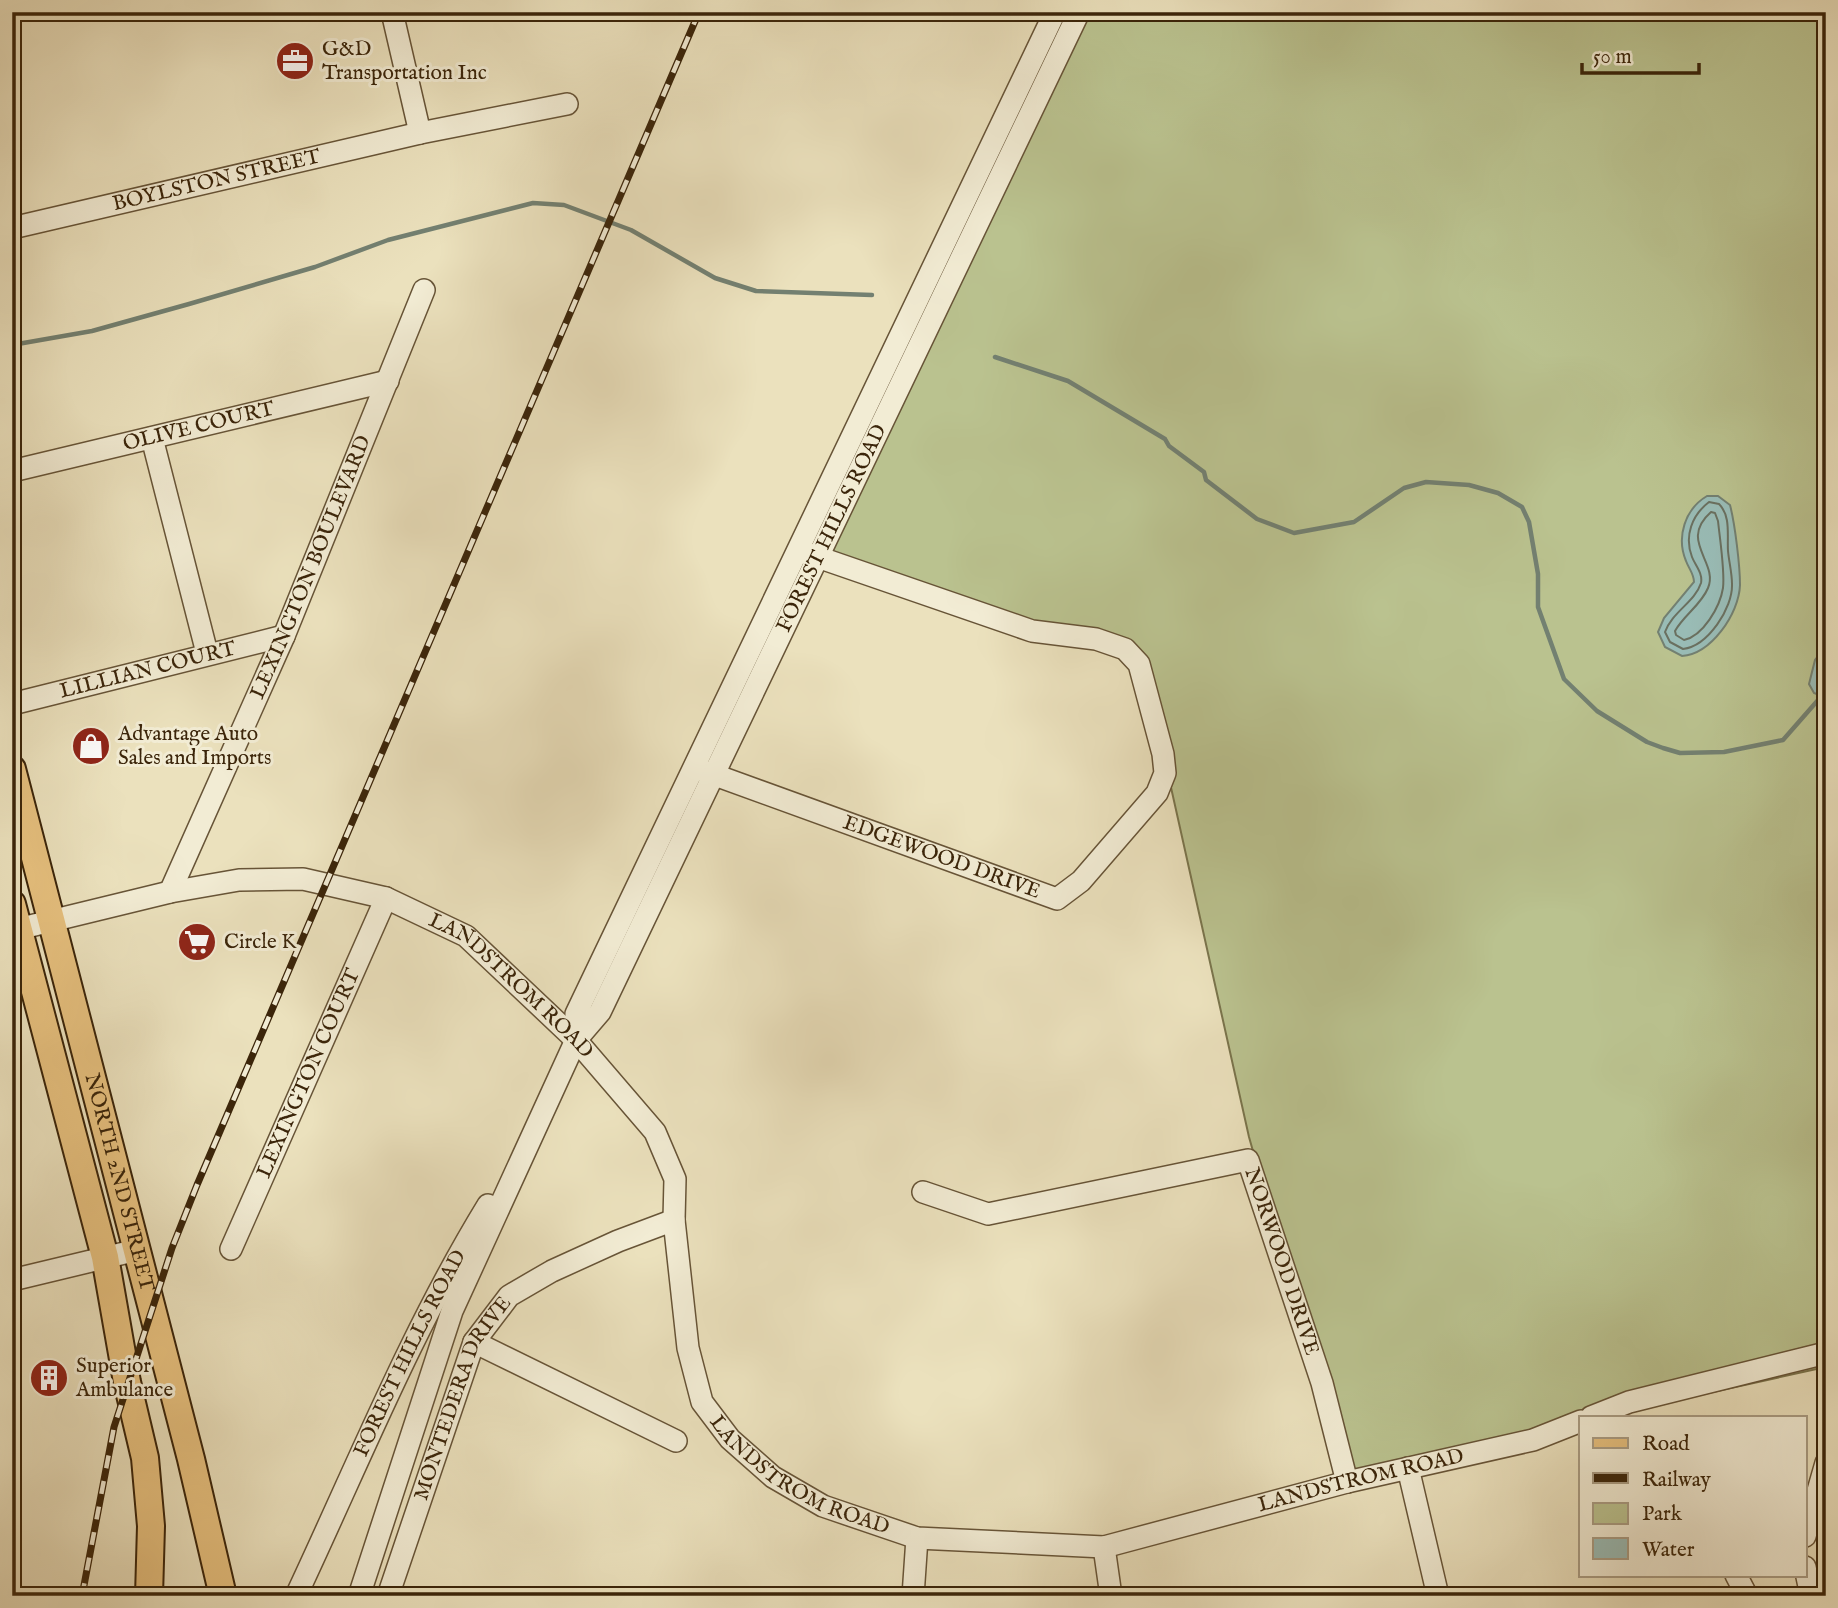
<svg xmlns="http://www.w3.org/2000/svg" width="1838" height="1608" font-family="'IM FELL English',serif">
	<style>
		.green { fill: #bac28f; stroke: #7a744c; stroke-width: 2 }
		.water { fill: #99bcb6; stroke: #738071; stroke-width: 2 }
		.lines { fill: none; stroke-linecap: round; stroke-linejoin: round }
		.shore { stroke: #6a7060; stroke-width: 2 }
		.stream { stroke: #738071; stroke-width: 4.5 }
		.minor-casing { stroke: #675437; stroke-width: 24 }
		.major-casing { stroke: #3b250a; stroke-width: 30 }
		.minor { stroke: #f2ecd4; stroke-width: 21 }
		.major { stroke: #e6c07e; stroke-width: 26 }
		.rail-casing { stroke: #3b250a; stroke-width: 7 }
		.rail { stroke: #f2ecd4; stroke-width: 4.5; stroke-dasharray: 13; stroke-linecap: butt }
		.labels { text-anchor: middle; dominant-baseline: central; stroke-width: 6; stroke-linejoin: round; paint-order: stroke }
		.poi-label { font-size: 21px; fill: #3b250a; stroke: #f2ecd4; text-anchor: start }
		.street-label { font-size: 21px; fill: #3b250a; stroke: #f2ecd4 }
	</style>
	<rect width="100%" height="100%" fill="#ebe1bd"/>
	<filter id="stains"><feTurbulence type="fractalNoise" baseFrequency=".00286" numOctaves="4"/><feColorMatrix values="0 0 0 0 .2 0 0 0 0 .09 0 0 0 0 .02 0 0 0 .5 -.17"/></filter>
	<radialGradient id="worn" r=".72"><stop offset=".6" stop-color="#630" stop-opacity="0"/><stop offset="1" stop-color="#630" stop-opacity=".3"/></radialGradient>
	<!-- green -->
	<polygon class="green" points="1088,12 1826,12 1826,1367 1344,1473 1249,1137 1141,653 826,559"/>
	<!-- water -->
	<g class="water">
		<path d="M1707,496H1718L1730,505C1735,524 1740,566 1740,585C1739,614 1711,654 1682,656L1665,647L1658,632L1664,618L1694,582C1694,574 1689,569 1686,561C1676,537 1685,509 1707,496Z"/>
		<polygon points="1826,646 1826,698 1814,693 1809,684 1815,660"/>
	</g>
	<g class="lines">
		<!-- shore -->
		<g class="shore">
			<path d="M1709,502L1719,504C1731,516 1727,535 1728,551C1729,562 1732,573 1732,584C1733,608 1708,646 1683,649L1670,642L1665,632C1672,612 1695,602 1701,583C1703,573 1695,565 1692,557C1684,536 1692,515 1709,502Z"/>
			<path d="M1711,512L1715,513L1718,521C1720,540 1725,571 1723,588C1720,607 1703,636 1684,640L1676,635L1675,631C1684,615 1701,605 1708,588C1719,562 1678,541 1711,512Z"/>
		</g>
		<!-- stream -->
		<g class="stream">
			<polyline points="12,345 92,331 189,304 315,267 388,240 533,203 564,205 631,230 715,278 756,291 872,295"/>
			<polyline points="995,357 1068,381 1165,439 1169,446 1204,472 1206,480 1257,519 1294,533 1354,522 1404,488 1426,482 1469,485 1498,493 1522,507 1529,522 1538,574 1538,607 1564,679 1597,711 1647,742 1663,748 1680,753 1724,752 1783,740 1826,691"/>
		</g>
		<defs>
			<g id="minor">
				<polyline points="392,12 420,133"/>
				<path id="s1" d="M12,228L420,133L567,104"/>
				<polyline points="152,438 207,653"/>
				<path id="s2" d="M12,471L388,381"/>
				<path id="s3" d="M12,704L284,636"/>
				<path id="s4" d="M701,770L1057,899L1081,881L1157,793L1165,773L1163,754L1139,664L1125,649L1096,639L1032,631L806,553"/>
				<path id="s5" d="M170,892L284,636L424,290"/>
				<path id="s6" d="M18,929L170,892L239,880L303,879L386,898L466,936L576,1040L655,1132L675,1179L674,1220L688,1348L702,1402L730,1439L773,1477L823,1506L917,1538L1104,1547L1347,1482L1533,1440L1581,1421"/>
				<polyline points="576,1040 576,1014 1055,12"/>
				<path id="s7" d="M923,1192L988,1214L1248,1160L1322,1383L1347,1482"/>
				<path id="s8" d="M231,1249L386,898"/>
				<polyline points="12,1280 137,1250"/>
				<polyline points="474,1342 676,1441"/>
				<polyline points="1591,1417 1629,1402 1826,1353"/>
				<polyline points="1408,1468 1438,1596"/>
				<polyline points="1805,1536 1826,1463"/>
				<polyline points="1104,1547 1111,1596"/>
				<polyline points="1805,1567 1811,1596"/>
				<polyline points="1736,1575 1747,1596"/>
				<path id="s9" d="M296,1596C358,1464 412,1329 488,1205"/>
				<path id="s10" d="M359,1596L452,1311L576,1040L600,1012L1079,12"/>
				<path id="s11" d="M388,1596L474,1342L509,1296L552,1271L618,1241L674,1220"/>
				<polyline points="913,1596 917,1538"/>
			</g>
			<g id="major">
				<path id="s12" d="M12,769L191,1459L223,1596"/>
				<polyline points="12,904 105,1257 127,1382 145,1458 151,1526 149,1596"/>
			</g>
		</defs>
		<!-- minor casing -->
		<use href="#minor" class="minor-casing"/>
		<!-- major casing -->
		<use href="#major" class="major-casing"/>
		<!-- minor -->
		<use href="#minor" class="minor"/>
		<!-- major -->
		<use href="#major" class="major"/>
		<defs>
			<polyline id="rail" points="82,1596 114,1427 172,1248 197,1185 699,12"/>
		</defs>
		<!-- rail casing -->
		<use href="#rail" class="rail-casing"/>
		<!-- rail -->
		<use href="#rail" class="rail"/>
	</g>
	<!-- icons -->
	<defs>
		<symbol id="office-disc" viewBox="-11 -11 22 22"><circle r="9.5" fill="#8f2418" stroke="#f2ecd4"/><path d="M-6-3h4V-5.5h4V-3h4V5H-6ZM-1-4.5V-3h2v-1.5ZM-6 0V1H6V0Z" fill="#fff"/></symbol>
		<symbol id="shop-disc" viewBox="-11 -11 22 22"><circle r="9.5" fill="#8f2418" stroke="#f2ecd4"/><path d="M-5-2.5h2.3a2.7 3.5 0 0 1 5.4 0H5L5.5 6h-11ZM-1.5-2.5h3a1.5 2.3 0 0 0-3 0Z" fill="#fff"/></symbol>
		<symbol id="supermarket-disc" viewBox="-11 -11 22 22"><circle r="9.5" fill="#8f2418" stroke="#f2ecd4"/><path d="M-6-5.5h2.5l.6 2H6L4.5 2H-2.5L-4.4-4H-6ZM-1.5 3.2a1.3 1.3 0 1 0 .1 0ZM3 3.2a1.3 1.3 0 1 0 .1 0Z" fill="#fff"/></symbol>
		<symbol id="building-disc" viewBox="-11 -11 22 22"><circle r="9.5" fill="#8f2418" stroke="#f2ecd4"/><path d="M-4-6H4V6H1V3H-1V6H-4ZM-2.5-4.3h1.7v1.8h-1.7ZM.8-4.3h1.7v1.8H.8ZM-2.5-1h1.7V.8h-1.7ZM.8-1h1.7V.8H.8Z" fill="#fff"/></symbol>
	</defs>
	<g fill-rule="evenodd">
		<use href="#office-disc" x="273" y="39" width="44" height="44"/>
		<use href="#shop-disc" x="69" y="724" width="44" height="44"/>
		<use href="#supermarket-disc" x="175" y="920" width="44" height="44"/>
		<use href="#building-disc" x="27" y="1356" width="44" height="44"/>
	</g>
	<g class="labels">
		<!-- poi labels -->
		<g class="poi-label">
			<text x="322" y="49">G&amp;D<tspan x="322" dy="24">Transportation Inc</tspan></text>
			<text x="118" y="734">Advantage Auto<tspan x="118" dy="24">Sales and Imports</tspan></text>
			<text x="224" y="942">Circle K</text>
			<text x="76" y="1366">Superior<tspan x="76" dy="24">Ambulance</tspan></text>
		</g>
		<!-- street labels -->
		<g class="street-label">
			<text stroke="none"><textPath href="#s1" startOffset="210">BOYLSTON STREET</textPath></text>
			<text stroke="none"><textPath href="#s2" startOffset="192">OLIVE COURT</textPath></text>
			<text stroke="none"><textPath href="#s10" startOffset="1171">FOREST HILLS ROAD</textPath></text>
			<text stroke="none"><textPath href="#s5" startOffset="354">LEXINGTON BOULEVARD</textPath></text>
			<text stroke="none"><textPath href="#s3" startOffset="140">LILLIAN COURT</textPath></text>
			<text stroke="none"><textPath href="#s4" startOffset="256">EDGEWOOD DRIVE</textPath></text>
			<text stroke="none"><textPath href="#s6" startOffset="530">LANDSTROM ROAD</textPath></text>
			<text stroke="none"><textPath href="#s8" startOffset="192">LEXINGTON COURT</textPath></text>
			<text stroke="none"><textPath href="#s12" startOffset="427">NORTH 2ND STREET</textPath></text>
			<text stroke="none"><textPath href="#s7" startOffset="441">NORWOOD DRIVE</textPath></text>
			<text stroke="none"><textPath href="#s9" startOffset="268">FOREST HILLS ROAD</textPath></text>
			<text stroke="none"><textPath href="#s11" startOffset="212">MONTEDERA DRIVE</textPath></text>
			<text stroke="none"><textPath href="#s6" startOffset="1139">LANDSTROM ROAD</textPath></text>
			<text stroke="none"><textPath href="#s6" startOffset="1727">LANDSTROM ROAD</textPath></text>
		</g>
	</g>
	<!-- margin -->
	<rect width="1838" height="1608" fill="none" stroke="#ebe1bd" stroke-width="42"/>
	<rect x="14" y="14" width="1810" height="1580" fill="none" stroke="#3b250a" stroke-width="3.5"/>
	<rect x="21" y="21" width="1796" height="1566" fill="none" stroke="#3b250a" stroke-width="2"/>
	<!-- legend -->
	<rect x="1579" y="1416" width="228" height="161" fill="#f2ecd4" stroke="#a99c83" stroke-width="2"/>
	<rect x="1593" y="1438" width="35" height="10" fill="#e6c07e" stroke="#a99c83" stroke-width="2"/>
	<text x="1642" y="1450" font-size="21" fill="#3b250a">Road</text>
	<rect x="1593" y="1473" width="35" height="10" fill="#3b250a" stroke="#a99c83" stroke-width="2"/>
	<text x="1642" y="1486" font-size="21" fill="#3b250a">Railway</text>
	<rect x="1593" y="1503" width="35" height="21" fill="#bac28f" stroke="#a99c83" stroke-width="2"/>
	<text x="1642" y="1520" font-size="21" fill="#3b250a">Park</text>
	<rect x="1593" y="1538" width="35" height="21" fill="#99bcb6" stroke="#a99c83" stroke-width="2"/>
	<text x="1642" y="1556" font-size="21" fill="#3b250a">Water</text>
	<!-- scale -->
	<path d="M1582 63v10h117v-10" fill="none" stroke="#3b250a" stroke-width="3.5"/>
	<text x="1593" y="63" font-size="21" fill="#3b250a" stroke="#f2ecd4" stroke-width="5" paint-order="stroke">50 m</text>
	<rect width="100%" height="100%" filter="url(#stains)"/>
	<rect width="100%" height="100%" fill="url(#worn)"/>
</svg>
